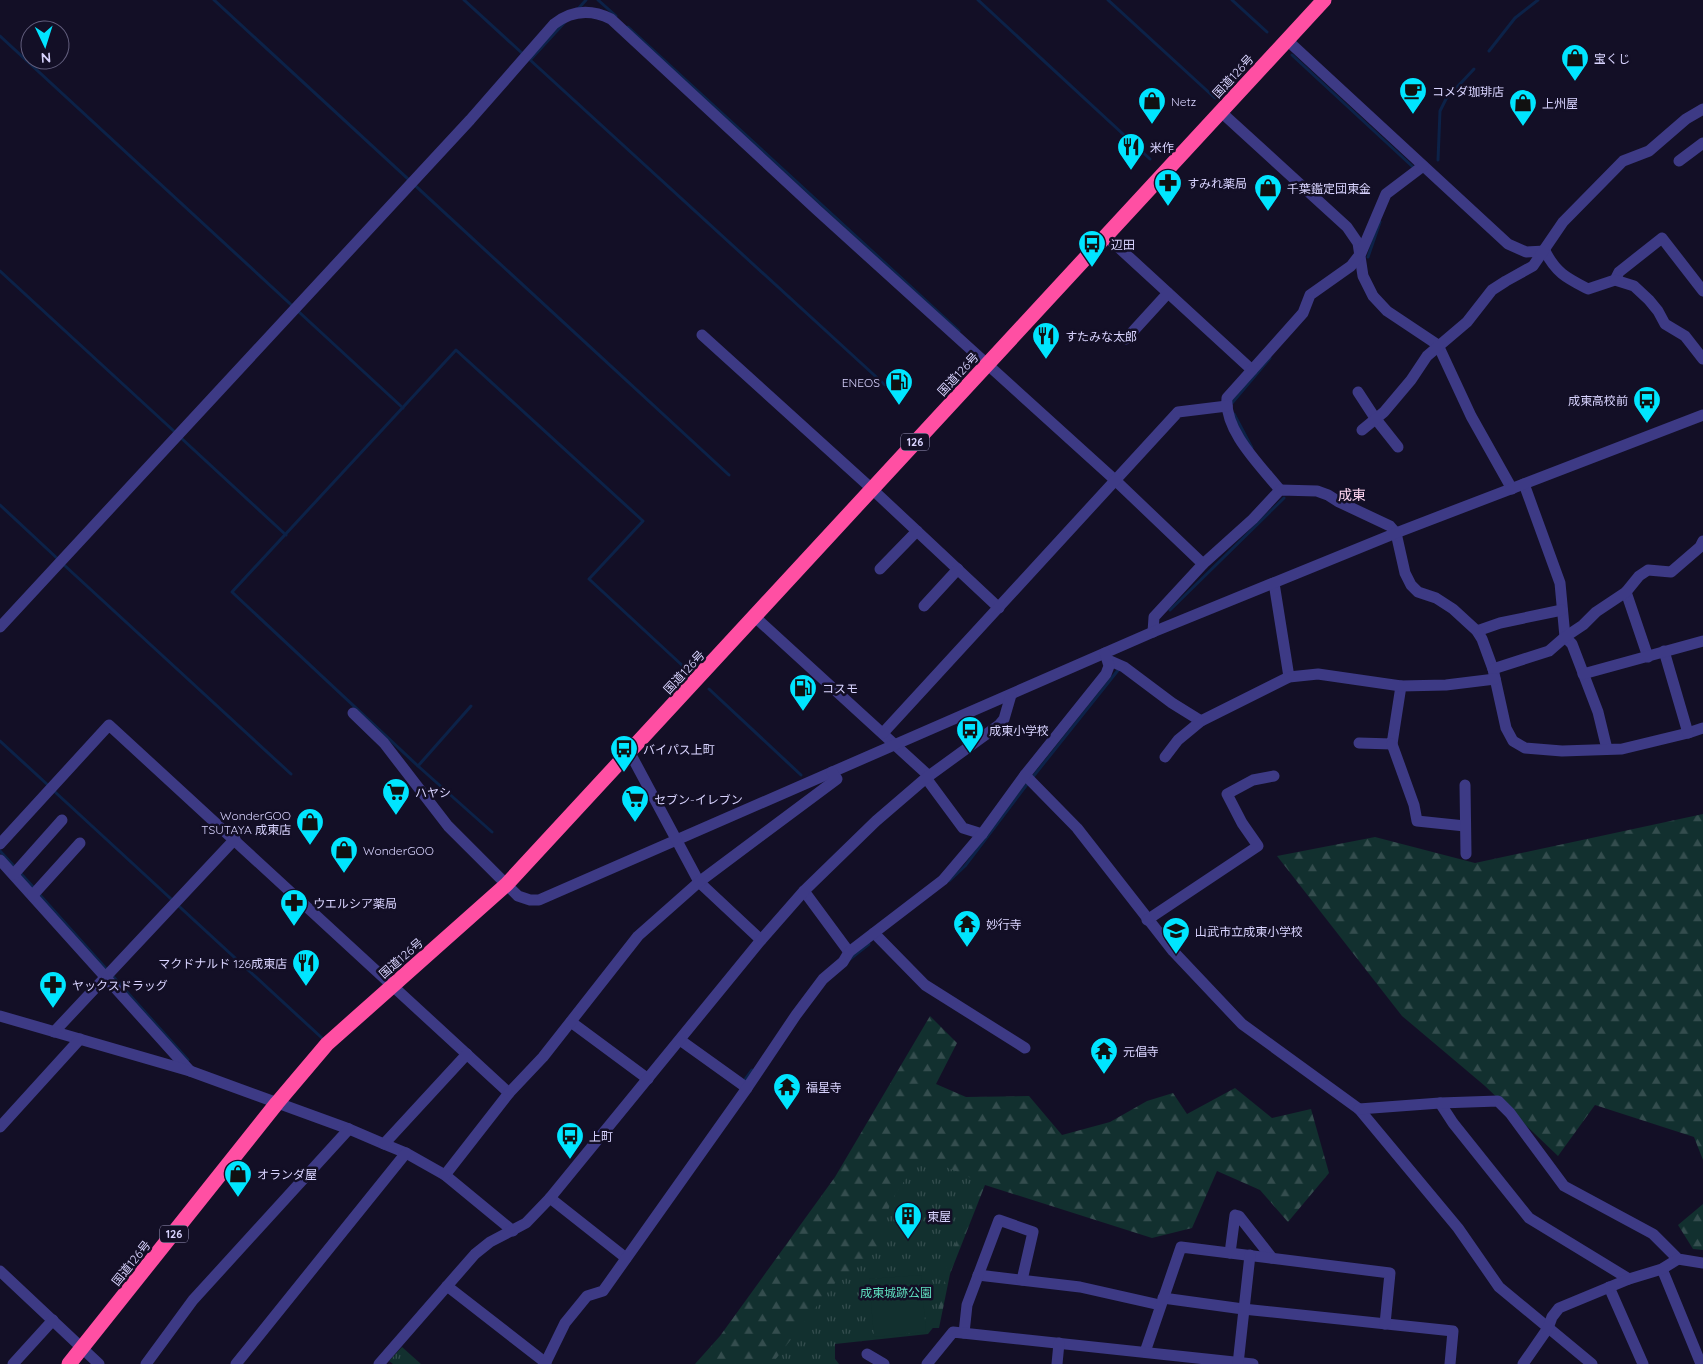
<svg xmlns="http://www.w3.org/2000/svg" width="1703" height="1364" font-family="Quicksand,'Noto Sans JP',sans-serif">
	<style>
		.forest { fill: url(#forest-firs) }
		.park { fill: url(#park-tufts) }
		.pitch { fill: #12302f }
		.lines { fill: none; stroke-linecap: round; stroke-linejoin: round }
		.stream { stroke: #0c2248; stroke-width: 3 }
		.minor { stroke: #3d3a85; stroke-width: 11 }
		.highway { stroke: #ff4fa3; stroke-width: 15 }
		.labels { text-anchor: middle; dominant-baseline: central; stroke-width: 5; stroke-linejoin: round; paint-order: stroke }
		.shield { fill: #130f26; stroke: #9e99be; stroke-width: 1 }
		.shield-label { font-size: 11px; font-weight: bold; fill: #d9d4ff }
		.poi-label { font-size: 12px; fill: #d9d4ff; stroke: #130f26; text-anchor: start }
		.street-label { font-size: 12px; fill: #d9d4ff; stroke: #130f26 }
		.park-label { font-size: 12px; fill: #5fe0c0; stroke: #130f26 }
		.neighbourhood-label { font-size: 14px; fill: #ffd6f0; stroke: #130f26 }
	</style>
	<defs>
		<pattern id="forest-firs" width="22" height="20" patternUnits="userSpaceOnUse" patternTransform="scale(1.25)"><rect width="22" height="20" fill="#12302f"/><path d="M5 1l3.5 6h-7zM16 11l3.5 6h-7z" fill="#344d4e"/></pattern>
		<pattern id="park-tufts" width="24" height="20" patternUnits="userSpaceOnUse" patternTransform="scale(1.25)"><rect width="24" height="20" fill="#12302f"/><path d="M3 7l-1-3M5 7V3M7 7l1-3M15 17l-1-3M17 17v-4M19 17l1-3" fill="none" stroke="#344d4e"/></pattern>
	</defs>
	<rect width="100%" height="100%" fill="#130f26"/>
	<!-- forest -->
	<g class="forest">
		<polygon points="1703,814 1703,1160 1694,1137 1595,1105 1558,1156 1485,1086 1402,1016 1277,856 1375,837 1475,863"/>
		<polygon points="930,1016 957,1043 936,1084 966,1097 1029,1096 1062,1135 1110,1122 1147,1101 1173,1093 1187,1114 1235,1088 1272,1118 1311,1109 1329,1173 1288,1222 1260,1190 1217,1171 1192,1228 1152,1238 985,1185 950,1274 939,1328 930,1328 864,1275 829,1351 839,1364 695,1364 720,1336 835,1177"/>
		<polygon points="1703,1204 1703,1250 1693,1249 1678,1225"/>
	</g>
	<!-- park -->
	<g class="park">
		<polygon points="921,1156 980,1182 948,1262 936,1324 928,1334 835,1344 835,1364 772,1364 833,1285 876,1251 891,1201"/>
		<polygon points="402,1347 421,1364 393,1364 389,1361"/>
	</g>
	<!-- pitch -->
	<polygon class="pitch" points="921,1275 926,1332 874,1337 869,1279"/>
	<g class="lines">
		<!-- stream -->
		<g class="stream">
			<polyline points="214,0 729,475"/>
			<polyline points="464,0 523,54"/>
			<polyline points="598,0 616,16"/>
			<polyline points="978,0 1150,159"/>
			<polyline points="1108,0 1215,98"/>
			<polyline points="1232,0 1267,32"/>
			<polyline points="578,9 586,0"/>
			<polyline points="628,27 959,331"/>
			<polyline points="0,36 403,408"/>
			<polyline points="1489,51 1515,18 1538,0"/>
			<polyline points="1292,55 1413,167"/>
			<polyline points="528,58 885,385"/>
			<polyline points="530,60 565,22"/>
			<polyline points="1438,160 1440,111 1446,99 1474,69"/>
			<polyline points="1368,257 1380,222"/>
			<polyline points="0,271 176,433"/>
			<polyline points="1232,403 1270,358"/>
			<polyline points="1234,414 1252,448"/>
			<polyline points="180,437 286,535"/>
			<polyline points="0,505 59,560"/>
			<polyline points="63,564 291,774"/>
			<polyline points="1170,610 1284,498"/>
			<polyline points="709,689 801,775"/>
			<polyline points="0,741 49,786"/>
			<polyline points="418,766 471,706"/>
			<polyline points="1032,778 1119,669"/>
			<polyline points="54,791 322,1038"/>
			<polyline points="492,832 418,766 232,592 456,350 643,521 589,579 684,667"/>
			<polyline points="0,851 35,889"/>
			<polyline points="949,881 965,866 1028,783"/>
			<polyline points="39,894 188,1060"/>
			<polyline points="850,959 869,944"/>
			<polyline points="744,1081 752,1070"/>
		</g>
		<!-- minor -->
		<g class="minor">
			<polyline points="1287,40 1508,244 1526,252 1545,251"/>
			<polyline points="1221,112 1347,227 1358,243 1363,276 1373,296 1387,311 1438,345 1471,416 1512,489"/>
			<polyline points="1679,161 1703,143"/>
			<polyline points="1105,235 1252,370"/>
			<path d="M1545,251C1556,273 1567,278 1588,289L1615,280L1619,272L1662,238L1703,291"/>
			<polyline points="1615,280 1634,286 1649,300 1658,311 1665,324 1685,336 1703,359"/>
			<polyline points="702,335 872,489 999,608"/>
			<polyline points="1126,339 1168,293"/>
			<polyline points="1358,392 1375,418 1398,447"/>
			<polyline points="1362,430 1384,412 1411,380 1427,356 1467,322 1492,290 1506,281 1533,266 1563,222 1623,161 1649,151 1686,119 1703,109"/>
			<polyline points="1524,484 1560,583 1565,637 1572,644 1598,712 1607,749"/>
			<path d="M1280,490C1261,466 1224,431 1227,398L1303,313L1310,295L1351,266L1361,253L1386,194L1423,166"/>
			<polyline points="880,569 917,531"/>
			<polyline points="1274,583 1289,677"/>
			<polyline points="1626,592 1648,657"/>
			<polyline points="924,606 958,569"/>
			<polyline points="755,617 929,776"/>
			<path d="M0,627L470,120L554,24C572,10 591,9 611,19L817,210L1115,480L1203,564"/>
			<polyline points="1477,631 1500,623 1562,610"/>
			<polyline points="1153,632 1154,617 1203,564 1253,519 1280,490 1317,491 1328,495 1339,502 1390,526 1396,533 1405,573 1411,585 1418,592 1436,598 1453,609 1477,631 1482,639 1493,669 1506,728 1513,741 1525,748 1562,751 1622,749 1688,733 1703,728"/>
			<polyline points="1664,651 1688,733"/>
			<polyline points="1108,660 1124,667 1172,703 1201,721"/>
			<polyline points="1493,669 1549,651 1565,637 1583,625 1596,612 1626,592 1639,576 1648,570 1671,572 1700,547 1703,541"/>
			<polyline points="1583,674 1703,641"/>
			<polyline points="353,713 384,743 448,826 518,896 530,900 539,900 1153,632 1396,533 1703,415"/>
			<polyline points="883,733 1178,412 1227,406"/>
			<polyline points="1359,743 1392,744 1401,686"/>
			<polyline points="1392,744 1414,805 1417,821 1465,826"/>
			<polyline points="630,753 699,882 761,940"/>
			<polyline points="1165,757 1178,740 1201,721 1289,677 1318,674 1401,686 1446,685 1495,679"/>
			<polyline points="1025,775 1077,828 1173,951 1242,1024 1359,1109 1458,1228 1499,1287 1592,1364"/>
			<polyline points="926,778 963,828 982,834"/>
			<polyline points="1465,785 1466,854"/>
			<polyline points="0,844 109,725 509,1093"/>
			<polyline points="0,860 190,1071"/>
			<polyline points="14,874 62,820"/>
			<polyline points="804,891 849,952"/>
			<polyline points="33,895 80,843"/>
			<polyline points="1147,920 1258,846 1242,823 1227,794 1253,780 1274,776"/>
			<polyline points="874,933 925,985 1025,1048"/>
			<polyline points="0,1016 190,1071 349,1129 384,1144 406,1153 445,1175 513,1231"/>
			<polyline points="571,1022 648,1079"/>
			<polyline points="54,1032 235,839"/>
			<polyline points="680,1040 747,1088"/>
			<polyline points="1440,1103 1453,1123 1529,1218 1629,1279"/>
			<polyline points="1359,1109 1440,1103 1498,1101 1510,1113 1564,1186 1653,1234 1678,1259 1703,1263"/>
			<polyline points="0,1127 80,1039"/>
			<polyline points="384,1144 467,1054"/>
			<polyline points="445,1175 509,1093 543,1057 638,936 699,882 837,779 832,772"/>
			<polyline points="550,1198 626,1258"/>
			<polyline points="1230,1253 1235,1215 1239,1216 1272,1258"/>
			<polyline points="1662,1269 1701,1364"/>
			<polyline points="0,1271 99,1364"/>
			<polyline points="978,1275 1080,1287 1160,1305"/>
			<polyline points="447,1286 546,1363"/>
			<polyline points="1609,1287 1643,1364"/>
			<polyline points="1163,1298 1243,1309 1453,1331 1450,1364"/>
			<polyline points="964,1333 967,1305 999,1220 1033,1232 1022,1280"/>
			<polyline points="1145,1352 1181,1247 1390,1273 1385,1324"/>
			<polyline points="867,1354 884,1364"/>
			<polyline points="13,1364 53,1320"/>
			<polyline points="146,1364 193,1300 349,1129"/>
			<polyline points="236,1364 406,1153"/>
			<polyline points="379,1364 475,1254 490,1242 526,1223 550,1198 761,940 804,891 876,821 926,778 999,725 1004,719 1011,695"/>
			<polyline points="545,1364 565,1323 587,1296 603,1291 747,1088 796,1015 823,979 843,962 849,952 943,880 982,834 1025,775 1106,674 1109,666 1105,653"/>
			<polyline points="927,1364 953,1332 1253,1364"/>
			<polyline points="1057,1364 1059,1343"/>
			<polyline points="1238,1364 1250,1255"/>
			<polyline points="1523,1364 1548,1328 1552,1317 1559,1308 1629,1279 1662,1269 1678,1259"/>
		</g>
		<!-- highway -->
		<polyline class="highway" points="69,1364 277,1103 327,1044 507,884 1324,0"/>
	</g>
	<!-- icons -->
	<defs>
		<symbol id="shop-pin" viewBox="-11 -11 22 30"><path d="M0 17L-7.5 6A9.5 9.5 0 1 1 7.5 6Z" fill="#00e5ff" stroke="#130f26"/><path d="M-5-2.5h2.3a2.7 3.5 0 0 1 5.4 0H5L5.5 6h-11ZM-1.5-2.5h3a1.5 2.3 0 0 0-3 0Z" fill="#111"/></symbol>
		<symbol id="cafe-pin" viewBox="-11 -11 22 30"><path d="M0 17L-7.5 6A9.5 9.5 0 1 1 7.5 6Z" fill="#00e5ff" stroke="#130f26"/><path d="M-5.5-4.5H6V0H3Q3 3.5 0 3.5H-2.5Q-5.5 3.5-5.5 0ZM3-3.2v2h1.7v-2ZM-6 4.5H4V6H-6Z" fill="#111"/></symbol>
		<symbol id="restaurant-pin" viewBox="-11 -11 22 30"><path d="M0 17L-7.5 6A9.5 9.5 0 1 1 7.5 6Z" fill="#00e5ff" stroke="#130f26"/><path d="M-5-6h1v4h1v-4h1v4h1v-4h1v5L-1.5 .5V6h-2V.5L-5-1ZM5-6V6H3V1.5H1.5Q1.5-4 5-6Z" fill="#111"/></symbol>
		<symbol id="pharmacy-pin" viewBox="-11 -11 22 30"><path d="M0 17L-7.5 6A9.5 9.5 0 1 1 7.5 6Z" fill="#00e5ff" stroke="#130f26"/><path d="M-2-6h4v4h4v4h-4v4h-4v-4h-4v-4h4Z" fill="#111"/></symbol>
		<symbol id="bus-pin" viewBox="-11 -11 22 30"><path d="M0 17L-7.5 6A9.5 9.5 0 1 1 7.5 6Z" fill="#00e5ff" stroke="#130f26"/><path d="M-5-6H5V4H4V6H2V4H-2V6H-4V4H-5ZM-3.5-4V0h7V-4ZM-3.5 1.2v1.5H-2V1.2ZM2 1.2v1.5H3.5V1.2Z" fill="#111"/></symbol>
		<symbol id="fuel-pin" viewBox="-11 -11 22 30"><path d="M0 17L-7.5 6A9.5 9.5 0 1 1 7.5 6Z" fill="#00e5ff" stroke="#130f26"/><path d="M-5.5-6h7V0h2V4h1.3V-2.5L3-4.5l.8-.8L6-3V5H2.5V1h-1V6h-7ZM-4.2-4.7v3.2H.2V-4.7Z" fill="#111"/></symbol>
		<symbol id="supermarket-pin" viewBox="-11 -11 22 30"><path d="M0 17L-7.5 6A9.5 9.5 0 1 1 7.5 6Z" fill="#00e5ff" stroke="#130f26"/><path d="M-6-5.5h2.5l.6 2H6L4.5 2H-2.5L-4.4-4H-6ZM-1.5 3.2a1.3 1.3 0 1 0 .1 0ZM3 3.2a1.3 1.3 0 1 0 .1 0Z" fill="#111"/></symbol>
		<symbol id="temple-pin" viewBox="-11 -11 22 30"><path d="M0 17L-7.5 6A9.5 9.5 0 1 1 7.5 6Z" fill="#00e5ff" stroke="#130f26"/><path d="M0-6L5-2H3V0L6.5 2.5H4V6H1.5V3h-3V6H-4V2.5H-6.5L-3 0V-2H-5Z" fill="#111"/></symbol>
		<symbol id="school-pin" viewBox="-11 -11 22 30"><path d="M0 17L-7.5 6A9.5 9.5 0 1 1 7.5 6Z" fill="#00e5ff" stroke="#130f26"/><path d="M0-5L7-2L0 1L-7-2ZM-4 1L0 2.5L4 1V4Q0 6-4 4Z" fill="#111"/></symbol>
		<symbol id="building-pin" viewBox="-11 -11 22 30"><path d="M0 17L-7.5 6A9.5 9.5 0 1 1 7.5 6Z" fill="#00e5ff" stroke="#130f26"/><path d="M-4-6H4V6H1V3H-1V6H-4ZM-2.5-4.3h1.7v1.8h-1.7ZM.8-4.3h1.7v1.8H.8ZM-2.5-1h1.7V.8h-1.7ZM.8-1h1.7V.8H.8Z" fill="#111"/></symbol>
	</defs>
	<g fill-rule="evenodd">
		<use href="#shop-pin" x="1559" y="42" width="32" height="43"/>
		<use href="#cafe-pin" x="1397" y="75" width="32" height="43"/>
		<use href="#shop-pin" x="1136" y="85" width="32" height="43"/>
		<use href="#shop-pin" x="1507" y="87" width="32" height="43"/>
		<use href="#restaurant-pin" x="1115" y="131" width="32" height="43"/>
		<use href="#pharmacy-pin" x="1152" y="167" width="32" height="43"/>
		<use href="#shop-pin" x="1252" y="172" width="32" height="43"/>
		<use href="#bus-pin" x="1076" y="228" width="32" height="43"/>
		<use href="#restaurant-pin" x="1030" y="320" width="32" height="43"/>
		<use href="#fuel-pin" x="883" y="366" width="32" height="43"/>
		<use href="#bus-pin" x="1631" y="384" width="32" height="43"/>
		<use href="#fuel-pin" x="787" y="672" width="32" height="43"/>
		<use href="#bus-pin" x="954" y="714" width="32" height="43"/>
		<use href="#bus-pin" x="608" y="733" width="32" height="43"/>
		<use href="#supermarket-pin" x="380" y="776" width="32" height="43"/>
		<use href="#supermarket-pin" x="619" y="783" width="32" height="43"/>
		<use href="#shop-pin" x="294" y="806" width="32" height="43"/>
		<use href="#shop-pin" x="328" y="834" width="32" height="43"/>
		<use href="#pharmacy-pin" x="278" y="887" width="32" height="43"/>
		<use href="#temple-pin" x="951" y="908" width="32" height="43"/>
		<use href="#school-pin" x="1160" y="915" width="32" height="43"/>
		<use href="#restaurant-pin" x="290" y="947" width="32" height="43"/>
		<use href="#pharmacy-pin" x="37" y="969" width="32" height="43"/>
		<use href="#temple-pin" x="1088" y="1035" width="32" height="43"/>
		<use href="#temple-pin" x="771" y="1071" width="32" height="43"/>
		<use href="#bus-pin" x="554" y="1120" width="32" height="43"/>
		<use href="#shop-pin" x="222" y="1158" width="32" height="43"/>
		<use href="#building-pin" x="892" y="1200" width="32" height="43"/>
	</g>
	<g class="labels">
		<!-- shield labels -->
		<g class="shield">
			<rect x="901" y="433.5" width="28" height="17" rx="4"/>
			<rect x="160" y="1225.5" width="28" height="17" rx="4"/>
		</g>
		<g class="shield-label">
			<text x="915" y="442">126</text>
			<text x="174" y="1234">126</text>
		</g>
		<!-- poi labels -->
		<g class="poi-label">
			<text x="1594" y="58">宝くじ</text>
			<text x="1432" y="91">コメダ珈琲店</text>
			<text x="1171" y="101">Netz</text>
			<text x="1542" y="103">上州屋</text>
			<text x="1150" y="147">米作</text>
			<text x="1187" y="183">すみれ薬局</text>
			<text x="1287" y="188">千葉鑑定団東金</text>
			<text x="1111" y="244">辺田</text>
			<text x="1065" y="336">すたみな太郎</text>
			<text x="880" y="382" text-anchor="end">ENEOS</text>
			<text x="1628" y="400" text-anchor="end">成東高校前</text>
			<text x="822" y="688">コスモ</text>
			<text x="989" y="730">成東小学校</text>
			<text x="643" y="749">バイパス上町</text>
			<text x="415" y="792">ハヤシ</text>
			<text x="654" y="799">セブン-イレブン</text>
			<text x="291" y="815" text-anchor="end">WonderGOO<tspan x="291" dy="14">TSUTAYA 成東店</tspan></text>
			<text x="363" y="850">WonderGOO</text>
			<text x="313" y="903">ウエルシア薬局</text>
			<text x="986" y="924">妙行寺</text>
			<text x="1195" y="931">山武市立成東小学校</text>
			<text x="287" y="963" text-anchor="end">マクドナルド 126成東店</text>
			<text x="72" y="985">ヤックスドラッグ</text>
			<text x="1123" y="1051">元倡寺</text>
			<text x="806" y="1087">福星寺</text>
			<text x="589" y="1136">上町</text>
			<text x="257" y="1174">オランダ屋</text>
			<text x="927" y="1216">東屋</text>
		</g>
		<!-- street labels -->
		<g class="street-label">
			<text transform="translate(1233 76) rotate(-47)">国道126号</text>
			<text transform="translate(958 374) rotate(-47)">国道126号</text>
			<text transform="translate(684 672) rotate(-47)">国道126号</text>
			<text transform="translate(401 958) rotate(-41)">国道126号</text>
			<text transform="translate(131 1263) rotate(-51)">国道126号</text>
		</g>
		<!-- park labels -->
		<g class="park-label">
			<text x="896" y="1292">成東城跡公園</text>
		</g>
		<!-- neighbourhood labels -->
		<g class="neighbourhood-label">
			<text x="1352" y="495">成東</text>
		</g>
	</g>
	<!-- north arrow -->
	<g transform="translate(45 45) rotate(176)"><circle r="24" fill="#130f26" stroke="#625e7d"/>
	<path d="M0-4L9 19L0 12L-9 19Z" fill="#00e5ff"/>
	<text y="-8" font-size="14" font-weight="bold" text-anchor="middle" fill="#d9d4ff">N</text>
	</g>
</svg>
